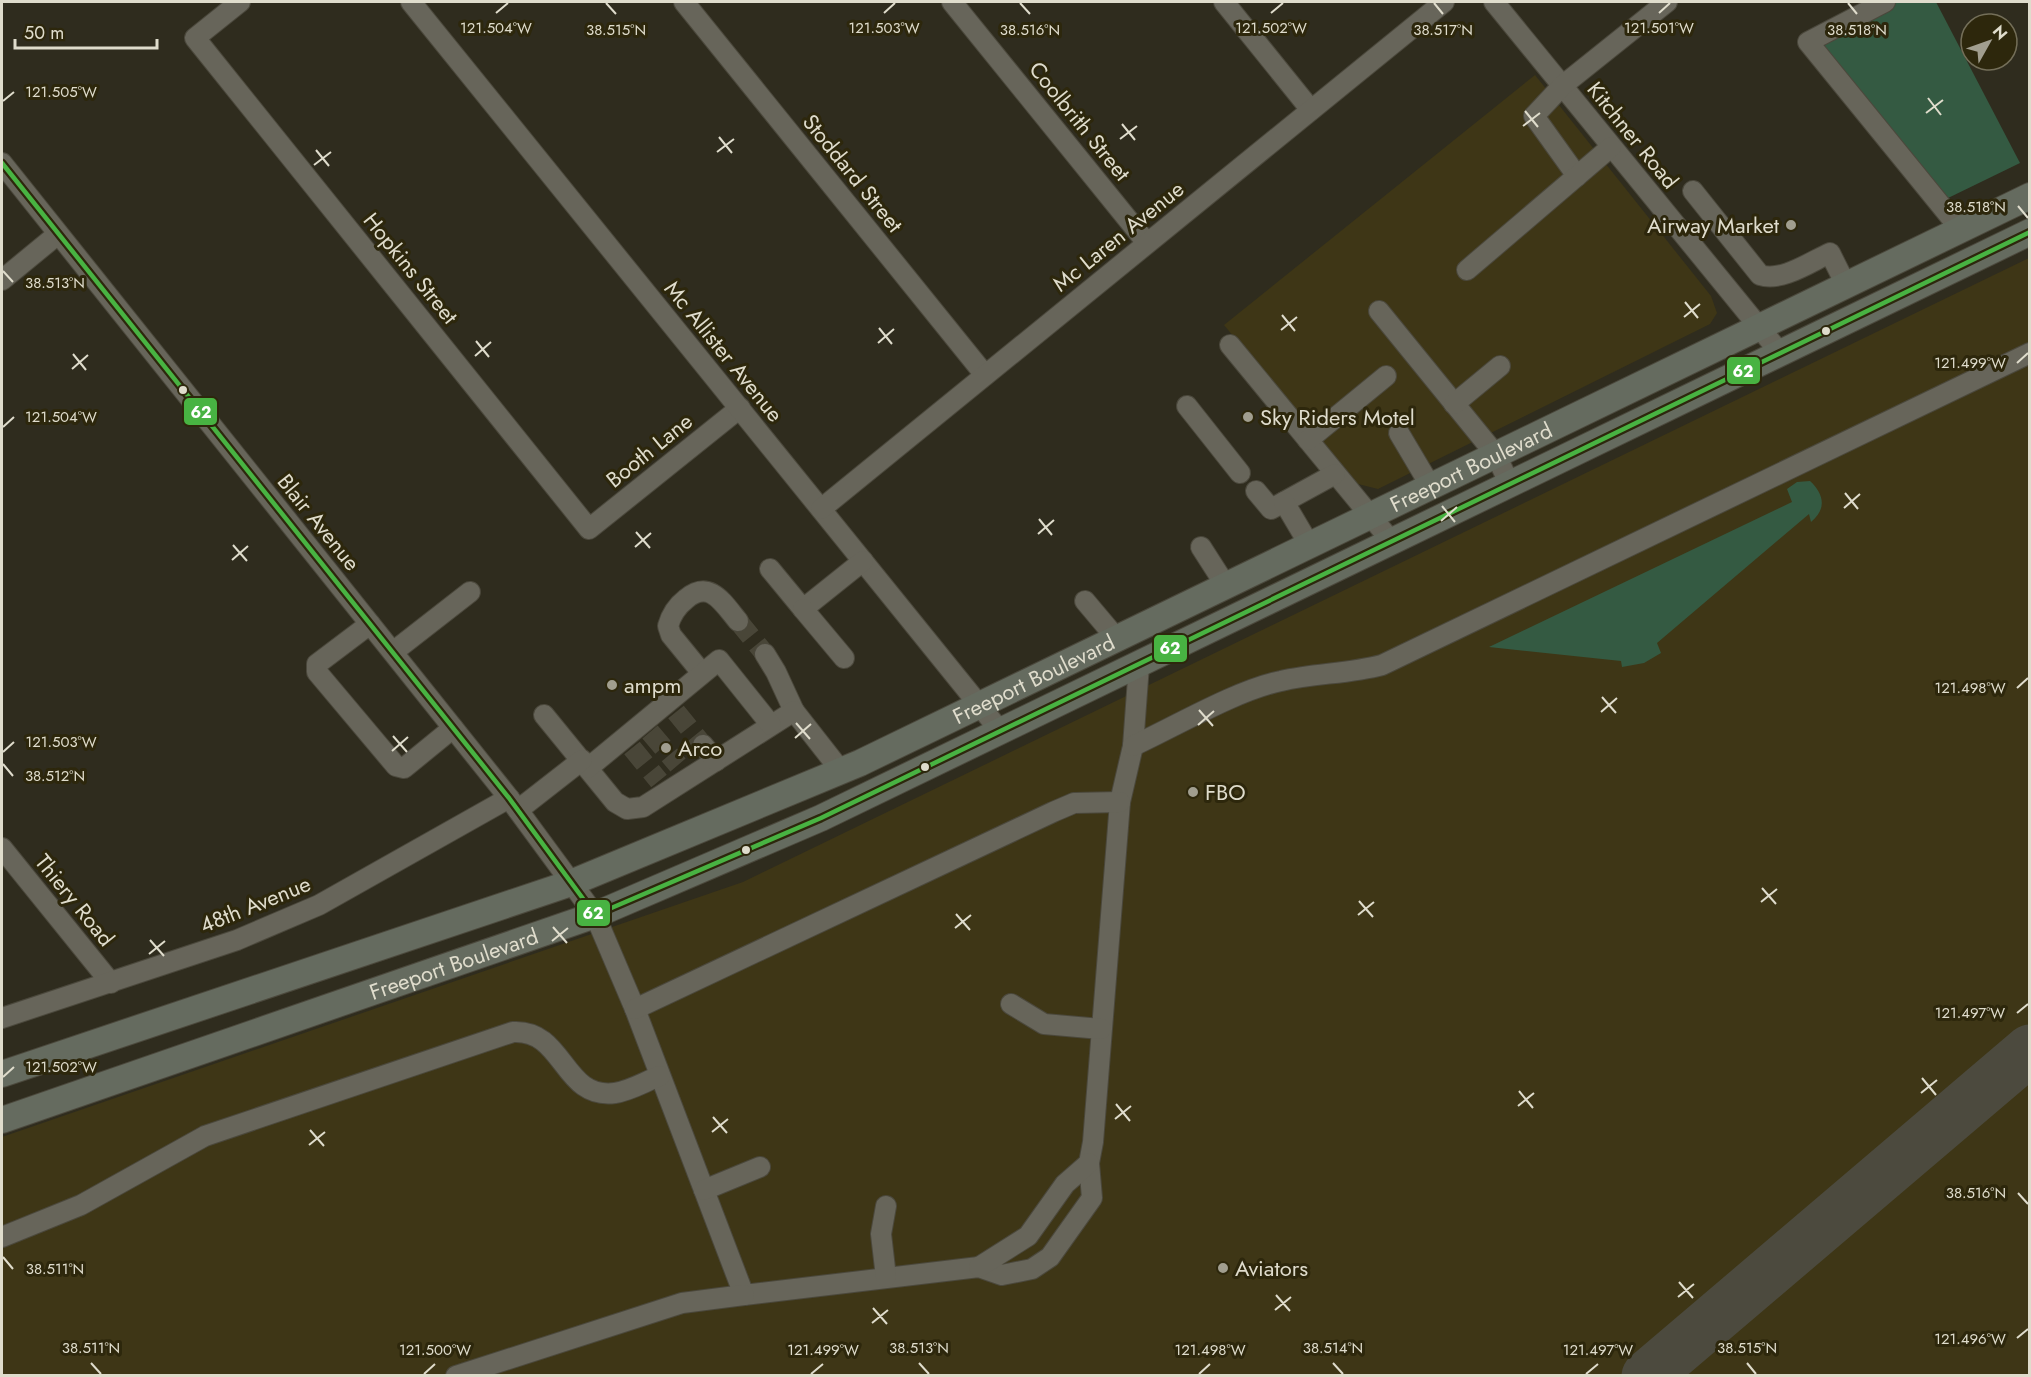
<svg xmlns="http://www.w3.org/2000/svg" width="2031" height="1377" font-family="Jost,sans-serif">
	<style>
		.built { fill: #3e3616 }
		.green { fill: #345a42 }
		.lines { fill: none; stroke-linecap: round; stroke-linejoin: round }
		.taxiway { stroke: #4c4a3e; stroke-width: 51 }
		.minor-tunnel { stroke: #494638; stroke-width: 20; stroke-dasharray: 20 10; stroke-linecap: butt }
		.minor-casing { stroke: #4b483c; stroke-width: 22 }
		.major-casing { stroke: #4b483c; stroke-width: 28 }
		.minor { stroke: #67655a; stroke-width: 20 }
		.major { stroke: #656b5f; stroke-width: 26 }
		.bus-1-casing { stroke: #2d270c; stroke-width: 9 }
		.bus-1 { stroke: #48b342; stroke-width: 4.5 }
		.ticks { fill: none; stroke: #dfdccc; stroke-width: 2 }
		.poi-dot { fill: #a19e8f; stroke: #2d270c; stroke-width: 2 }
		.bus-dot { fill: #dfdccc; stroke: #2d270c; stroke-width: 2 }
		.labels { text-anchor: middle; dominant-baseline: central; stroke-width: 6; stroke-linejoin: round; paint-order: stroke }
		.street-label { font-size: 22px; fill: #dfdccc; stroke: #2d270c }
		.poi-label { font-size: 22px; fill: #dfdccc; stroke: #2d270c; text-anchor: start }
		.ticks-label { font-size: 15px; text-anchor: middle; fill: #dfdccc; stroke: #2d270c; stroke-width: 6; stroke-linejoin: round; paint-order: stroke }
		.line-badge { stroke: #2d270c; stroke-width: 2 }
		.badge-label { font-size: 16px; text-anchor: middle; font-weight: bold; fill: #fff }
	</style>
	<rect width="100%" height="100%" fill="#2f2c1e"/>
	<!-- built -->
	<g class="built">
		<polygon points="1535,75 1711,296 1717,313 1710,324 1378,489 1354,483 1224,325"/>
		<polygon points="2029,258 2029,1375 2,1375 2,1137 743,882"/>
	</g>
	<!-- green -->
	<g class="green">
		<polygon points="1895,2 1936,2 2020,163 1946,199 1813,42"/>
		<path d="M1810,481C1824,494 1827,509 1811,522L1809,514L1657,643L1661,653L1644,663L1622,667L1621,661L1489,647L1792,502L1787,489L1797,482Z"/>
	</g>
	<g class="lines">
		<!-- taxiway -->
		<polyline class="taxiway" points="1647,1376 2030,1050"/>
		<!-- minor-tunnel -->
		<g class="minor-tunnel">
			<polyline points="738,621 765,654"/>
			<polyline points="676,712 703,745"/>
			<polyline points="650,732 678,765"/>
			<polyline points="632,748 659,781"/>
		</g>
		<defs>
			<g id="minor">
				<polyline points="240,2 195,38 589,529 740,408"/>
				<polyline points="411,2 1001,732"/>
				<polyline points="684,2 985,375"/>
				<polyline points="952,2 1147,243"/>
				<polyline points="1224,2 1311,110"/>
				<polyline points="1494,2 1781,354"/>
				<polyline points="1885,2 1808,42 1961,230"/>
				<polyline points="2,163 509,798 595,915 635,1009 744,1295 979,1267 1002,1275 1032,1269 1050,1257 1092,1198 1089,1163 1093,1142 1120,802 1133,746 1139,665"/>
				<polyline points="1577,176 1534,116 1562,86 1667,2"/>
				<path d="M1693,191L1760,275C1782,282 1810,262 1830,253L1846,285"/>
				<polyline points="1467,270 1611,147"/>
				<polyline points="2,280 58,234"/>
				<polyline points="1379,311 1496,455 1510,485"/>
				<polyline points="1230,345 1392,542"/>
				<polyline points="1454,404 1500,366"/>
				<polyline points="1187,406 1240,473"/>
				<polyline points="1399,433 1431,487"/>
				<polyline points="1308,440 1386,376"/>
				<polyline points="1256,491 1271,509 1335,474"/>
				<polyline points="1284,502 1310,546"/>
				<polyline points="821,509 1444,2"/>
				<polyline points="1201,547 1226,586"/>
				<polyline points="770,569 803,609 863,561"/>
				<polyline points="1085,601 1117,639"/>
				<polyline points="803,609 844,658"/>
				<polyline points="370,624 317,664 317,672 396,766 404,768 453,728"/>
				<polyline points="393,652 470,592"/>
				<polyline points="765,654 776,672 794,711"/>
				<path d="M702,673L671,635L668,626C671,615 677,606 686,599C710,579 723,603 738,621"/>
				<polyline points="544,715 615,802 627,809 643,807 794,711 841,771"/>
				<polyline points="703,745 716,761"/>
				<path d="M1133,746C1176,726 1237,690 1281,681C1315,673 1348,674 1382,665L2030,353"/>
				<polyline points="588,768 719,660 771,725"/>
				<polyline points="518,810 582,760"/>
				<polyline points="2,848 111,983"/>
				<polyline points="1011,1004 1044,1024 1101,1029"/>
				<polyline points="635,1009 1053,812 1074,803 1120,802"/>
				<polyline points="2,1018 237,940 319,905 509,798"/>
				<polyline points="704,1190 760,1167"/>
				<path d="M2,1237L81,1205L205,1136L513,1032C565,1029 562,1100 615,1093C630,1091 646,1081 660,1076"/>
				<polyline points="979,1267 1028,1236 1065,1184 1089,1163"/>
				<polyline points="886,1277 881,1234 886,1206"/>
				<polyline points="456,1376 682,1303 744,1295"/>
			</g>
			<g id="major">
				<path id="s1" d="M2,1074L571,883L860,763L2030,196"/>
				<path id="s2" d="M2,1120L595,915L821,818L2030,232"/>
			</g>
		</defs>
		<!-- minor casing -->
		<use href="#minor" class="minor-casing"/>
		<!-- major casing -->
		<use href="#major" class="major-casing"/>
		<!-- minor -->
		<use href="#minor" class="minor"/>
		<!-- major -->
		<use href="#major" class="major"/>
		<defs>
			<polyline id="bus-1" points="2,163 509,798 595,915 821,818 2030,232"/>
		</defs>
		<!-- bus-1 casing -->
		<use href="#bus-1" class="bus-1-casing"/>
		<!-- bus-1 -->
		<use href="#bus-1" class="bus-1"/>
	</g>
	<!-- ticks -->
	<path class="ticks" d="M606,3L616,14M1020,3L1030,14M1434,3L1443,14M1848,3L1857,14M496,13L508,3M884,13L895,3M1271,13L1283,3M1659,13L1670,3M1928,98L1941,115M3,101L14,92M1525,111L1538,127M1926,113L1943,100M1122,124L1135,140M1523,126L1540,113M719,137L732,153M1120,139L1137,126M316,150L329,166M717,152L734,139M314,165L331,152M2018,206L2028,218M3,271L13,282M1685,302L1698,318M1282,315L1295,331M1684,317L1700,304M879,328L892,344M1281,330L1297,317M476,341L489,357M878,343L894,329M73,354L86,370M475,356L491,342M2017,363L2028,353M72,369L88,355M3,427L14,417M1845,493L1858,509M1442,506L1455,522M1844,508L1860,494M1039,519L1052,535M1441,521L1457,507M636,532L650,548M1038,534L1054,520M233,545L247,561M635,547L651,533M232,560L248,546M2017,688L2028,678M1602,697L1616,713M1199,710L1213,726M1601,712L1617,698M796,723L810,739M1198,725L1214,711M393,736L407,752M795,738L811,724M392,751L408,737M3,752L14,742M3,764L13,776M1762,888L1776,904M1359,901L1373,917M1761,902L1777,889M956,914L970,930M1358,915L1374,902M553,927L567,943M955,928L971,915M150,940L164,956M552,941L568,928M149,954L165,941M2017,1013L2028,1004M3,1077L14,1067M1922,1078L1936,1095M1519,1091L1533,1108M1921,1093L1937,1080M1116,1104L1130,1121M1518,1106L1534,1093M713,1117L727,1133M1115,1119L1131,1106M310,1130L324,1146M712,1132L728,1119M309,1145L325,1132M2018,1193L2028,1204M3,1257L13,1269M1679,1282L1693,1298M1276,1295L1290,1311M1678,1297L1694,1284M873,1308L887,1324M1275,1310L1291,1297M872,1323L888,1310M2017,1338L2028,1329M91,1363L101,1374M919,1363L929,1374M1333,1363L1343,1374M1747,1363L1756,1374M424,1374L435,1364M811,1374L823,1364M1199,1374L1210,1364M1586,1374L1598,1364"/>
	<!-- markers -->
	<g class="poi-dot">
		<circle cx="1791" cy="225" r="6"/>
		<circle cx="1248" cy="417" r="6"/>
		<circle cx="612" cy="685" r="6"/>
		<circle cx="666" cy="748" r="6"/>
		<circle cx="1193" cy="792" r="6"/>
		<circle cx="1223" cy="1268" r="6"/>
	</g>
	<g class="bus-dot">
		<circle cx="1826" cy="331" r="5"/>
		<circle cx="183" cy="390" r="5"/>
		<circle cx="925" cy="767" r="5"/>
		<circle cx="746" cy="850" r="5"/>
	</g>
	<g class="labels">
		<!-- street labels -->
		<g class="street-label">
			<text transform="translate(1080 121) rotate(51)">Coolbrith Street</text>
			<text transform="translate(1633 135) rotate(51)">Kitchner Road</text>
			<text transform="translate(853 173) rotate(51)">Stoddard Street</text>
			<text transform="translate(1118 236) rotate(-39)">Mc Laren Avenue</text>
			<text transform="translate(411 268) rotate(51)">Hopkins Street</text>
			<text transform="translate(724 351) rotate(51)">Mc Allister Avenue</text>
			<text transform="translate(649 450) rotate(-39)">Booth Lane</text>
			<text stroke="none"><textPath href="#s1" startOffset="1592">Freeport Boulevard</textPath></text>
			<text transform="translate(319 522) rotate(51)">Blair Avenue</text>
			<text stroke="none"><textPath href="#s1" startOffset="1106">Freeport Boulevard</textPath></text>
			<text transform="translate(75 900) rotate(51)">Thiery Road</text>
			<text transform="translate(255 904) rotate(-22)">48th Avenue</text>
			<text stroke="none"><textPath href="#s2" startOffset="478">Freeport Boulevard</textPath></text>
		</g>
		<!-- poi labels -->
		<g class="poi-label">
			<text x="1779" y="225" text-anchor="end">Airway Market</text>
			<text x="1260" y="417">Sky Riders Motel</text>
			<text x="624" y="685">ampm</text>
			<text x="678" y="748">Arco</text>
			<text x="1205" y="792">FBO</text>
			<text x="1235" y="1268">Aviators</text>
		</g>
	</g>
	<g class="ticks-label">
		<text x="496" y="33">121.504°W</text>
		<text x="884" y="33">121.503°W</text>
		<text x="1271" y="33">121.502°W</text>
		<text x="1659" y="33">121.501°W</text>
		<text x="616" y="35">38.515°N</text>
		<text x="1030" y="35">38.516°N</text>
		<text x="1443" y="35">38.517°N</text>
		<text x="1857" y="35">38.518°N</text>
		<text x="61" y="97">121.505°W</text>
		<text x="1976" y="212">38.518°N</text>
		<text x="55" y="288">38.513°N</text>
		<text x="1970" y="368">121.499°W</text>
		<text x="61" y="422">121.504°W</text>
		<text x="1970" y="693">121.498°W</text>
		<text x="61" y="747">121.503°W</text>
		<text x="55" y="781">38.512°N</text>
		<text x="1970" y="1018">121.497°W</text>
		<text x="61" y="1072">121.502°W</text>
		<text x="1976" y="1198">38.516°N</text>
		<text x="55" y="1274">38.511°N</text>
		<text x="1970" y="1344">121.496°W</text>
		<text x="91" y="1353">38.511°N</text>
		<text x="919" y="1353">38.513°N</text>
		<text x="1333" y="1353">38.514°N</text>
		<text x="1747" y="1353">38.515°N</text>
		<text x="435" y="1355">121.500°W</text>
		<text x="823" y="1355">121.499°W</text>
		<text x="1210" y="1355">121.498°W</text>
		<text x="1598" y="1355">121.497°W</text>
	</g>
	<g class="line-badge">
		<rect x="1726" y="356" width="35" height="29" rx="6" fill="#48b342"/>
		<rect x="183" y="397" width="35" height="29" rx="6" fill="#48b342"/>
		<rect x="1153" y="634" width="35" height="29" rx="6" fill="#48b342"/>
		<rect x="576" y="899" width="35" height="28" rx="6" fill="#48b342"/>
	</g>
	<g class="badge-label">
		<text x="1743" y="377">62</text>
		<text x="201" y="418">62</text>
		<text x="1170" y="654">62</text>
		<text x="593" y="919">62</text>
	</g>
	<!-- border -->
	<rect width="2031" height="1377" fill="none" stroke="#dfdccc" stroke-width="6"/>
	<!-- north arrow -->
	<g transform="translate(1989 42) rotate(50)"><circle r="28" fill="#2d270c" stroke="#746f59" stroke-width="1.5"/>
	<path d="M0-4.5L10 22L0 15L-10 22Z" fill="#a19e8f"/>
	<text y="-9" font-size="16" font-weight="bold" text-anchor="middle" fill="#dfdccc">N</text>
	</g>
	<!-- scale -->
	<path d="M15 39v9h142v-9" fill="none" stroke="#dfdccc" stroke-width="3"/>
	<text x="24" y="39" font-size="18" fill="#dfdccc" stroke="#2d270c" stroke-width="4.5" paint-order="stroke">50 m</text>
</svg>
